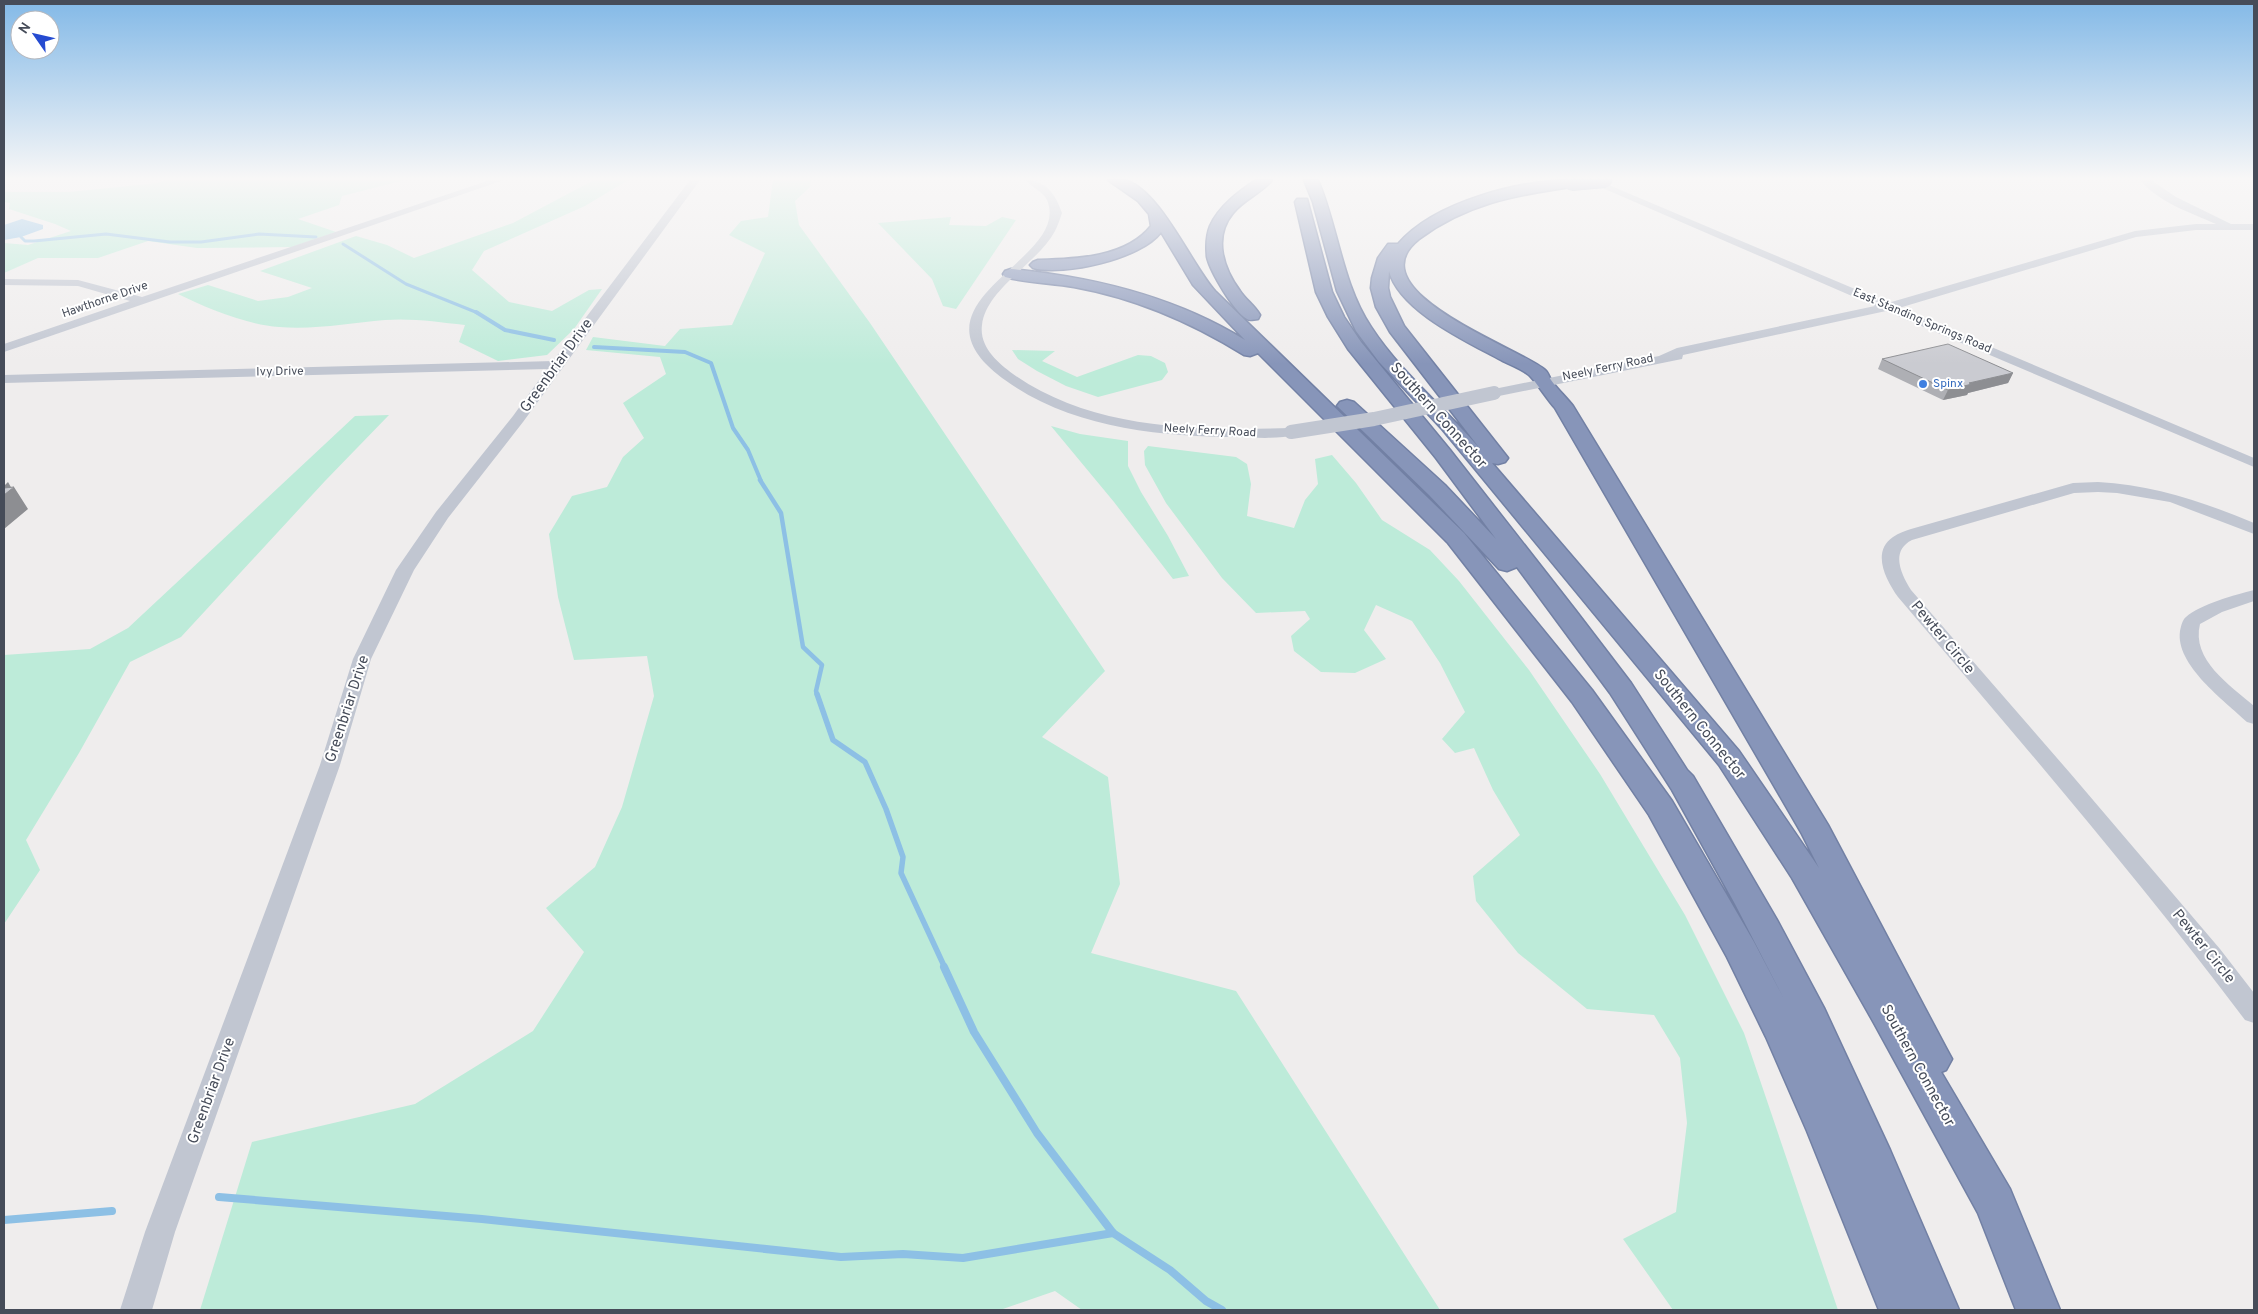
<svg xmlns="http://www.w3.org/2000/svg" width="2258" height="1314" font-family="Overpass,sans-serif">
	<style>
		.green { fill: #bdebd9 }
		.water { fill: #8dc0e5 }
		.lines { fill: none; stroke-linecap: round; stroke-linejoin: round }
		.stream-far4 { stroke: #8dc0e5; stroke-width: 3 }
		.stream-far3 { stroke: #8dc0e5; stroke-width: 4 }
		.stream-far2 { stroke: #8dc0e5; stroke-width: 4.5 }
		.stream-far1 { stroke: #8dc0e5; stroke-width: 5.5 }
		.stream { stroke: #8dc0e5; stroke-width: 8 }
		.highway-casing { stroke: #7280a4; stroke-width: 3 }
		.minor { fill: #c1c6d1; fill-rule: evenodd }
		.highway { fill: #8795b9; fill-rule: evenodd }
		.highway-bridge-casing { stroke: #7280a4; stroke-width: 16; stroke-linecap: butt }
		.minor-bridge { stroke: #c1c6d1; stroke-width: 14 }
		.highway-bridge { stroke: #8795b9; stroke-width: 15 }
		.wall { fill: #aeafb4 }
		.shaded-wall { fill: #8d8e92 }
		.building { fill: #cacbd1; stroke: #8d8e92 }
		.shop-dot { fill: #3f7fe0; stroke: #fff; stroke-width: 2 }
		.labels { text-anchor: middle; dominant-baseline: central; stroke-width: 4; stroke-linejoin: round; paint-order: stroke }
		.far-street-label { font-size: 12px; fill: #464c59; stroke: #fff }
		.far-shop-label { font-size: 12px; fill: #366cbe; stroke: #fff; text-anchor: start }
		.street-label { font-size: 15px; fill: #464c59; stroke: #fff }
	</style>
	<rect width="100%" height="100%" fill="#efeded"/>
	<!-- green -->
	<g class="green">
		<polygon points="165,180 405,180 342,196 339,205 298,219 336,232 292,247 197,248 148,241 98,258 38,258 4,273 4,243 28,245 71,231 55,224 9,209 10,203 4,202 4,192 69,192 158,183"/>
		<path d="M594,180H628L585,206L484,251L472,270L509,302L552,311L589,290L602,289L574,329L547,355L498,361L459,342L465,325C438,322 412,318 385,320C350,323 315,330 279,327C248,325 206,308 178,294L208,285L258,301L288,297L312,288L260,271L356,236L387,245L414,258L513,223Z"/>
		<polygon points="773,180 811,180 810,187 795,201 799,225 870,323 1105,671 1042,737 1108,777 1120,884 1091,953 1236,991 1440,1310 1082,1310 1055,1291 1000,1310 200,1310 252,1142 415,1104 533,1031 584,952 546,908 595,867 622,807 654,696 647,656 574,660 558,597 549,534 572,496 607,487 623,457 644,438 623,403 666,374 660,357 586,350 593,337 665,346 680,329 732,325 765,253 729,235 741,221 768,217"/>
		<polygon points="951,217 949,225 986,226 1002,217 1016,220 956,309 943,306 932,279 878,223"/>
		<polygon points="1012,350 1055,351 1042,361 1077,377 1138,355 1151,356 1165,363 1168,372 1162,380 1098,397 1066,386 1037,371 1018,359"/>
		<polygon points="389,415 325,481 181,637 130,662 79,753 26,840 40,870 4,924 4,655 90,649 128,628 355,416"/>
		<polygon points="1051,426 1080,434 1128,441 1128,466 1141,492 1168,536 1189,576 1173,579 1114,502"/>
		<polygon points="1148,446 1236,457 1247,464 1251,484 1247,516 1294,528 1305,500 1318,484 1315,459 1332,455 1356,483 1382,520 1430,550 1459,581 1529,670 1600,774 1685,915 1744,1033 1838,1310 1673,1310 1623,1239 1676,1212 1687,1123 1680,1058 1654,1015 1587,1009 1518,953 1476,901 1473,876 1520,835 1493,790 1474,748 1455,753 1442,739 1465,712 1440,663 1412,621 1376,605 1364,630 1386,659 1355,673 1321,672 1294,651 1291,636 1310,619 1305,611 1256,613 1222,578 1166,503 1145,465 1144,451"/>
	</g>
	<!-- water -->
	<polygon class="water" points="22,219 43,225 43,229 21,237 4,240 4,225"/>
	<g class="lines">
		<!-- stream-far4 -->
		<g class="stream-far4">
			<polyline points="21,237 25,241 34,241 106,234 170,242 201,242 259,234 316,237"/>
			<polyline points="343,244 406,284 478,313"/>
		</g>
		<!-- stream-far3 -->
		<g class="stream-far3">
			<polyline points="476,312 505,330 554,340"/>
			<polyline points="594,347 685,352 711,363 733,428 748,450 761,481"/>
		</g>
		<!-- stream-far2 -->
		<polyline class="stream-far2" points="760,480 781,513 803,647 822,665 816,691 817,695"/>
		<!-- stream-far1 -->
		<polyline class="stream-far1" points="817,694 833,740 865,762 886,809 903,857 901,873 945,968"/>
		<!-- stream -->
		<g class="stream">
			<polyline points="944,967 974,1032 1037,1133 1113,1233 1170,1270 1206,1301 1222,1310"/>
			<polyline points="219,1197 482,1219 841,1257 903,1254 963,1258 1113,1233"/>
			<polyline points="4,1220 112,1211"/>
		</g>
		<defs>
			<g id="highway">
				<path d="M1108,180C1113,180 1119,179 1124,180C1159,188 1191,264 1215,291L1464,533L1592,690L1672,801L1754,942L1784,999L1735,904L1672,790L1610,693L1517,567L1507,571L1499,569L1429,495L1337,406L1340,402L1347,400L1354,402L1445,485L1496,539L1436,458L1348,349L1328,317L1316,292L1295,202L1297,199H1307L1332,292L1344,317L1361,342L1450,450L1576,611L1631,683L1687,770L1693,776L1777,920L1824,1008L1890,1150L1959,1310H1879L1807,1131L1766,1037L1727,957L1649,815L1572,702L1448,543L1258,353L1250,356L1244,355C1191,322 1135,298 1074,287C1051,283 1027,283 1005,277L1003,274L1005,271L1011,269C1093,277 1174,296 1245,340L1193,285L1161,232C1141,259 1064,276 1033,268L1030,265L1033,262L1038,260C1075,259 1126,258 1151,226L1149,214L1138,201Z"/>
				<path d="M1256,180H1272C1262,193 1244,199 1233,213C1213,237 1223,268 1240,291C1246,300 1255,306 1260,315L1258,319C1254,319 1250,321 1247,319C1234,312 1210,271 1207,257C1206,247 1206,236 1210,226C1219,206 1238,192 1256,180Z"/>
				<path d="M1304,180H1318C1338,227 1342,284 1371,327C1400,372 1446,409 1481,450L1390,332L1376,307L1371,288L1372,278L1378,258L1388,244H1398C1435,201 1521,180 1575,180L1578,183L1571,187C1515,195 1466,204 1419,239C1353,291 1520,348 1545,370C1548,372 1549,377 1551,380C1557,389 1566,397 1573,406L1828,825L1946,1048L1952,1059L1946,1070L1941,1072L2010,1189L2060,1310H2016L1978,1213L1874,1023L1792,878L1719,765L1442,429L1379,362L1356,331L1337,291L1313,202ZM1389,271C1400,311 1466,341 1501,360C1510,365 1525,370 1531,377C1539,386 1547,399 1555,408L1802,834L1819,868L1739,751L1492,463L1498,464L1505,462L1508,458L1404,326L1390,297L1388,288Z"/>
			</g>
		</defs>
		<!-- highway casing -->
		<use href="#highway" class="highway-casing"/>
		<!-- minor -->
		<g class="minor">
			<polygon points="490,180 504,180 4,352 4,344 130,301 78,286 4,285 4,279 78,280 142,297"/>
			<polygon points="690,180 700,180 523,422 448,518 414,570 371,659 340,765 175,1232 152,1310 120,1310 145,1232 320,765 353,659 396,570 436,512 513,416 547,369 4,383 4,375 553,361"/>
			<path d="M1025,180C1046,180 1056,195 1062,213C1060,219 1058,225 1055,231C1038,263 986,289 982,325C979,347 998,363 1013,374C1092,430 1198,431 1291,428L1296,429L1298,432L1296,435C1278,439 1258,438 1240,437C1160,437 1071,428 1005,380C990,369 974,355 970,337C959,284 1068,249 1047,200C1044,192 1031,187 1025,180Z"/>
			<path d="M1584,180H1597L1888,303L2135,231L2196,224H2216C2191,213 2158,202 2140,180H2151L2176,197L2231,224H2254V230H2196L2136,237L1899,308L2254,458V467L1886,311L1683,355L1682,359L1677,360L1494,397L1489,396L1487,393L1494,389L1659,356L1677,348L1875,306Z"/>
			<path d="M2098,482C2153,485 2204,502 2254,523V534L2170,502L2117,493L2098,492L2074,493L1912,540C1890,551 1901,574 1911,590L2070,773L2220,949L2254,993V1023L2245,1020C2135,874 2016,736 1898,597C1886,580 1871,552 1893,537C1899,533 1905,531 1911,529L2073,483Z"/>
			<path d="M2254,590V601L2222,612L2200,624C2191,660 2230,685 2254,706V724L2247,722C2225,701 2175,665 2180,631C2181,627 2182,620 2186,617C2201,604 2235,595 2254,590Z"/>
		</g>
		<!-- highway -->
		<use href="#highway" class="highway"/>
		<defs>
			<polyline id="highway-bridge" points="1571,183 1605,180"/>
		</defs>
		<!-- highway-bridge casing -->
		<use href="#highway-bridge" class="highway-bridge-casing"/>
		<!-- minor-bridge -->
		<polyline class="minor-bridge" points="1291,432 1374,419 1494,393"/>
		<!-- highway-bridge -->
		<use href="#highway-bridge" class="highway-bridge"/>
	</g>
	<!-- wall -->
	<polygon class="wall" points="1882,359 2013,373 2008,383 1968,393 1967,395 1943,400 1878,369"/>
	<!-- shaded-wall -->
	<g class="shaded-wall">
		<polygon points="2013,373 2008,383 1968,393 1967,395 1943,400 1948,390 1969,383"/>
		<polygon points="8,482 12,489 14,487 28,509 4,529 4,486"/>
	</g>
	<!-- building -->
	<g class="building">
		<polygon points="1948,344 2013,373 1969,383 1972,384 1948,390 1882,359"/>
		<polygon points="14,487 4,495 4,488"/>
	</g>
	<!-- sky -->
	<linearGradient id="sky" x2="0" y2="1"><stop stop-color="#83b9e7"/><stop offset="0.49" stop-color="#f8f7f7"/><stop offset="1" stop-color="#f8f7f7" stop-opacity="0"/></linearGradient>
	<rect width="2258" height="364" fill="url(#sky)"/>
	<!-- markers -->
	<circle class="shop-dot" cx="1923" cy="384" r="5"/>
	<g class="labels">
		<!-- far-street labels -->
		<g class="far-street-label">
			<text transform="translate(105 300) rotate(-19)">Hawthorne Drive</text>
			<text transform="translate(1922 321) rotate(23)">East Standing Springs Road</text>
			<text transform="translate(1608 368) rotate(-12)">Neely Ferry Road</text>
			<text transform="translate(280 372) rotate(-1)">Ivy Drive</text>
			<text transform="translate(1210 431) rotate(3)">Neely Ferry Road</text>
		</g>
		<!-- far-shop labels -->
		<g class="far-shop-label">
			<text x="1933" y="384">Spinx</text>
		</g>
		<!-- street labels -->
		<g class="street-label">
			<text transform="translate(557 366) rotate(-54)">Greenbriar Drive</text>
			<text transform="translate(1438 416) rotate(48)">Southern Connector</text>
			<text transform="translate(1942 638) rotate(50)">Pewter Circle</text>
			<text transform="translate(348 709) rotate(-72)">Greenbriar Drive</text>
			<text transform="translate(1699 725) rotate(51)">Southern Connector</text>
			<text transform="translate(2203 947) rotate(51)">Pewter Circle</text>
			<text transform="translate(1917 1066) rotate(61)">Southern Connector</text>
			<text transform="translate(212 1091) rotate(-70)">Greenbriar Drive</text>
		</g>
	</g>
	<!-- border -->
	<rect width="2258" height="1314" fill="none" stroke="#464c59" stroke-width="10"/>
	<!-- north arrow -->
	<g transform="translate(35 35) rotate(304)"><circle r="24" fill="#ffffff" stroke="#b5b7bd"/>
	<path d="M0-4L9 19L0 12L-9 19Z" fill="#254bd1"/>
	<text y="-8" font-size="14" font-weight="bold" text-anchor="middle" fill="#464c59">N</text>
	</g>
</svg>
